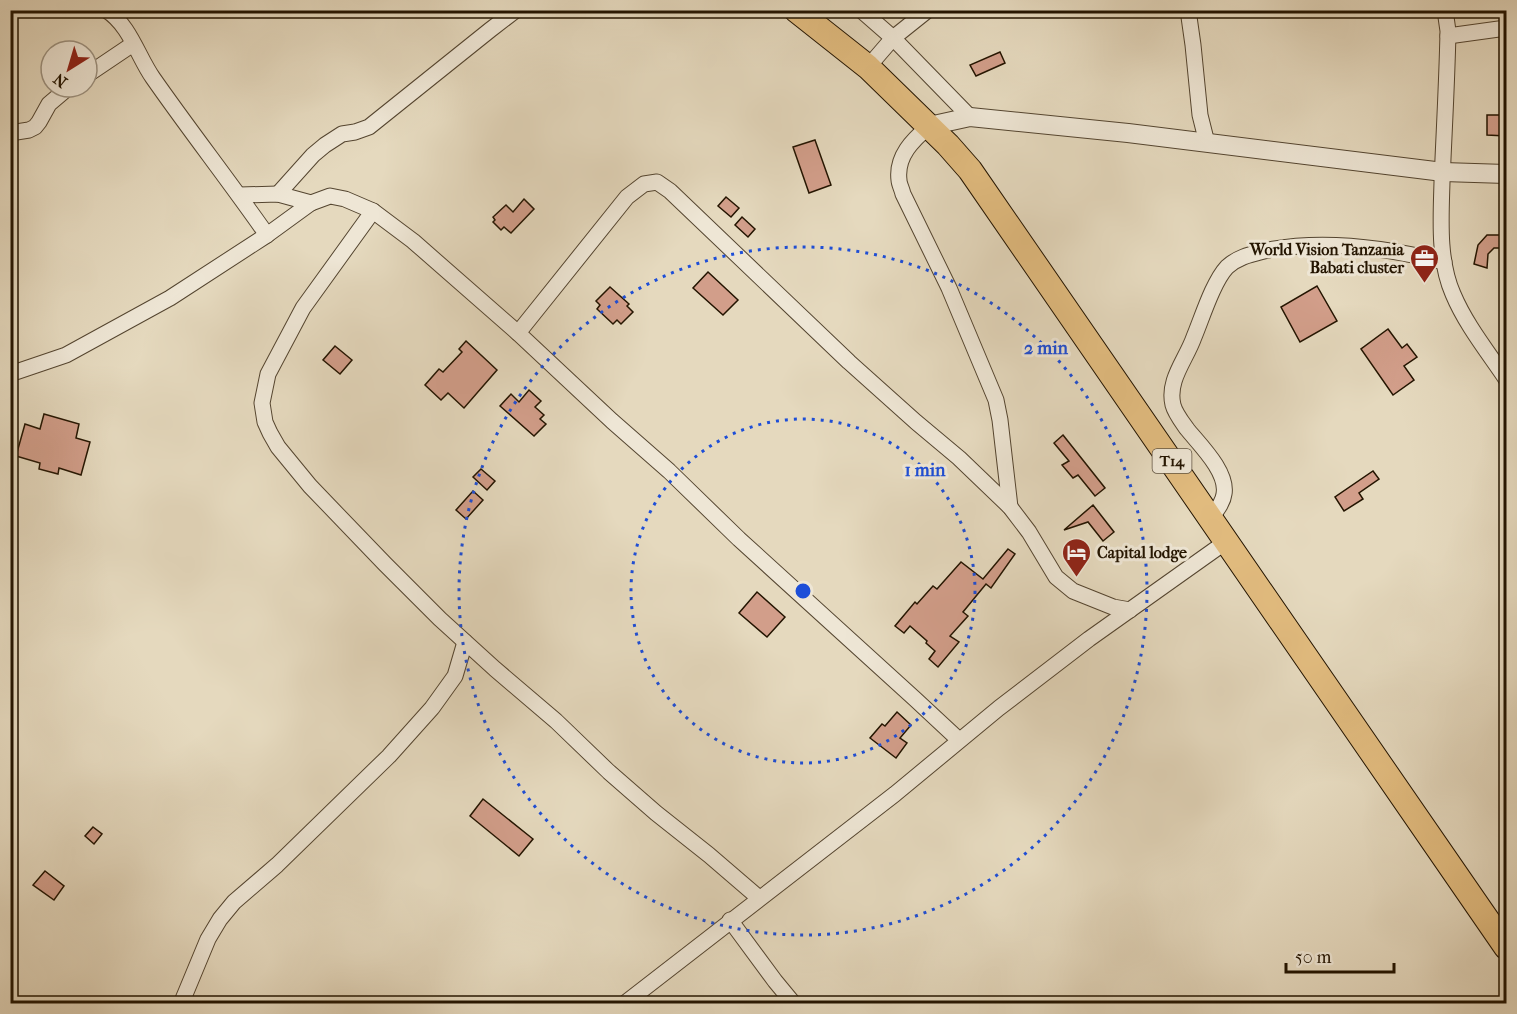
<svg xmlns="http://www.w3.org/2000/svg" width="1517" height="1014" font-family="'IM FELL French Canon',serif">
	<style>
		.building { fill: #d29e8a; stroke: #231400; stroke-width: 1.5 }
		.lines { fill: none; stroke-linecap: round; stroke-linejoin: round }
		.minor-casing { stroke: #544530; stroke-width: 17 }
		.tertiary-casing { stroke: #544530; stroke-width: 20 }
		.trunk-casing { stroke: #231400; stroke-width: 26 }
		.minor { stroke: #eee6d5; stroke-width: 15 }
		.tertiary { stroke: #eee6d5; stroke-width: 18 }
		.trunk { stroke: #e2bc7f; stroke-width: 24 }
		.ring { fill: none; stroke: #1d4ed8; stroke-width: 3; stroke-dasharray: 3 6 }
		.labels { text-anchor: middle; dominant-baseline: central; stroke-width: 6; stroke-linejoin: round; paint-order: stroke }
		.shield { fill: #eee6d5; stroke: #605340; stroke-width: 1.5 }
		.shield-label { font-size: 15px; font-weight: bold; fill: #231400 }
		.poi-label { font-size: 16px; font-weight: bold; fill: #231400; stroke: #eee6d5; text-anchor: end }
		.centre { fill: #1d4ed8; stroke: #eee6d5; stroke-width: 3 }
		.ring-label { font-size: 18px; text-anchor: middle; font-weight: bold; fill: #1d4ed8; stroke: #eee6d5; stroke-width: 6; stroke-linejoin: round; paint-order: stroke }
	</style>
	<rect width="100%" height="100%" fill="#e5d9be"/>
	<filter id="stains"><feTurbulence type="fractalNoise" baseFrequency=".00333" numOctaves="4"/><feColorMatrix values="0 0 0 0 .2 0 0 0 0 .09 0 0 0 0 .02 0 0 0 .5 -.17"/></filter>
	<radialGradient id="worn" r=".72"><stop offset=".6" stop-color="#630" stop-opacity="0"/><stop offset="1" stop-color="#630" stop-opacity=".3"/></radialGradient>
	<!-- building -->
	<g class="building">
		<polygon points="1000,52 1005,63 976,76 970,65"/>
		<polygon points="1487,115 1506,115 1506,136 1487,135"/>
		<polygon points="815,140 831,185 809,193 793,147"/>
		<polygon points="726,197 739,208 731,217 718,206"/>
		<polygon points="524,199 534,209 511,233 504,227 501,230 493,222 495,220 493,217 506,205 513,212"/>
		<polygon points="742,217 755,229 748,237 735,225"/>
		<polygon points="1487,235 1506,235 1506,248 1494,248 1488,254 1487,268 1474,264 1478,245"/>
		<polygon points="708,272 738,300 723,315 693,288"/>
		<polygon points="1317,286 1337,321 1300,342 1281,307"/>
		<polygon points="610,287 629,304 627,306 633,312 621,324 617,320 613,324 597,309 600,305 596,301"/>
		<polygon points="1388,329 1402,348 1407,344 1417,357 1404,366 1414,380 1393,395 1361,349"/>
		<polygon points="466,341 497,370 464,408 448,393 441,400 425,385 439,369 443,372 462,352 459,349"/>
		<polygon points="335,346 352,360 340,374 323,360"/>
		<polygon points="529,390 541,401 535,407 544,415 540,419 546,424 534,436 500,406 511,394 519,402"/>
		<polygon points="44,414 79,424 76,438 90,442 81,475 59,468 58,474 39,469 40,463 16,456 25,424 40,429"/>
		<polygon points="1063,435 1105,488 1095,496 1078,475 1073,478 1062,465 1069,461 1054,443"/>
		<polygon points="481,469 495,481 487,490 473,477"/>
		<polygon points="1373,471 1379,479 1359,493 1363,499 1344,511 1335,497"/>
		<polygon points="473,491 483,500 466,519 456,510"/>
		<polygon points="1093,505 1114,532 1103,541 1088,522 1064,530"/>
		<polygon points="1008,549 1015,554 991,588 986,584 963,612 968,616 950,636 959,642 938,667 929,659 935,651 926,643 927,641 910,626 904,633 895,626 915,602 917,604 933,586 937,589 961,562 983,579"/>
		<polygon points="757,592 785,617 767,637 739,613"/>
		<polygon points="897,712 911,725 900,738 907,743 896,758 870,738 882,724 885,726"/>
		<polygon points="483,799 533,839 519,856 470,816"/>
		<polygon points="93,827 102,834 94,844 85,836"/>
		<polygon points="45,871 64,886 54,900 33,885"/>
	</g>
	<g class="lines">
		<defs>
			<g id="minor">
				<path d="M106,10C130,25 138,57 153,78C190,131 230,182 267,235"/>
				<polyline points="861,10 893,38 970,117"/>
				<polyline points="1188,10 1193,45 1200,115 1207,143"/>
				<path d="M1445,10L1448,31C1447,82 1444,132 1442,182C1441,218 1438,260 1453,294C1466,325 1488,352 1506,379"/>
				<polyline points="1448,36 1506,28"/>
				<polyline points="868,67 893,38 928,10"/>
				<polyline points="87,75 133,44"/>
				<path d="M929,126C913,140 896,156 899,180C899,184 902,189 903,194L949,288L996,400L1000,420L1010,507"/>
				<polyline points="10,133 29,130 35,127 39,122 49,104 69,87"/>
				<polyline points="278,194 313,155 325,145 342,134 355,132 369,127 490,30 516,10"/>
				<polyline points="240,195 278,194 311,203"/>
				<polyline points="373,211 303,308 268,374 262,403 265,422 270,433 278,447 310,486 385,564 440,619 495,669 556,721 609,772 656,813 709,855 759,898"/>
				<polyline points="518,333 627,197 644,184 657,182 670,191 849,362 916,422 959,458 1010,507 1029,532 1056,577 1073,591 1113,607 1130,610"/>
				<polyline points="10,374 66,355 170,298 267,235 311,203 330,196 345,199 373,211 413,241 518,333 612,421 669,471 739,539 915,699 959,740"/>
				<path d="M1211,518C1216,511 1223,503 1224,494C1228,472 1200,445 1187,429C1182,422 1175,413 1173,405C1167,380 1186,360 1194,337C1202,318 1213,282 1227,267C1239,256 1253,254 1268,250C1326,239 1388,248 1444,262"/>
				<polyline points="730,920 775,981 794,1004"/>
				<polyline points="181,1004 208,939 220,919 234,902 277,865 389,756 432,708 455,676 465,642"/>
				<polyline points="624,1004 895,794 999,708 1089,639 1227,541"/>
			</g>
			<polyline id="tertiary" points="929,126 970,117 1128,133 1443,172 1506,174"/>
			<polyline id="trunk" points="796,10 868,67 948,145 970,170 1506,947"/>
		</defs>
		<!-- minor casing -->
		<use href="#minor" class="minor-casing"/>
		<!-- tertiary casing -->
		<use href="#tertiary" class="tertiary-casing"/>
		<!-- trunk casing -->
		<use href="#trunk" class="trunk-casing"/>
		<!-- minor -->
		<use href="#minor" class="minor"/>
		<!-- tertiary -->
		<use href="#tertiary" class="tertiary"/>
		<!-- trunk -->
		<use href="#trunk" class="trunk"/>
	</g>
	<!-- distance rings -->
	<g class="ring">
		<circle cx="803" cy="591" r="172"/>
		<circle cx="803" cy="591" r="344"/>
	</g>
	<!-- icons -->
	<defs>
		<symbol id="office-pin" viewBox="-11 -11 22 30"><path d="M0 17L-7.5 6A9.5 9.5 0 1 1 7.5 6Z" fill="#8f2418" stroke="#eee6d5"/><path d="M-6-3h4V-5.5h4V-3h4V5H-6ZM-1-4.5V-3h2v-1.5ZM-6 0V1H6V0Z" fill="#fff"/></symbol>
		<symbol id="hotel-pin" viewBox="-11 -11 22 30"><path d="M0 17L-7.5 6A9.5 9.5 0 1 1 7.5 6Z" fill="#8f2418" stroke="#eee6d5"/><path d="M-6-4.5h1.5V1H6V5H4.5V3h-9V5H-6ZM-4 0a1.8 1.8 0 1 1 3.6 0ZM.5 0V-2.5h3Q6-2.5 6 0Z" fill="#fff"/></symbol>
	</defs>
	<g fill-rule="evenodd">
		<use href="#office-pin" x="1408" y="242" width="33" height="45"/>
		<use href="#hotel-pin" x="1060" y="536" width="33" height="45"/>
	</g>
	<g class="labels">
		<!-- shield labels -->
		<rect class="shield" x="1152.5" y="449" width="39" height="24" rx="4.5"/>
		<g class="shield-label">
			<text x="1172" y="461">T14</text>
		</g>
		<!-- poi labels -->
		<g class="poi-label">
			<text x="1404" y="249">World Vision Tanzania<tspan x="1404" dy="18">Babati cluster</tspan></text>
			<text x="1097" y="552" text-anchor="start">Capital lodge</text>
		</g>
	</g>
	<circle cx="803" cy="591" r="9" class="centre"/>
	<g class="ring-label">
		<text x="1046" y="354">2 min</text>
		<text x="925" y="476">1 min</text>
	</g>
	<!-- margin -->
	<rect width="1517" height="1014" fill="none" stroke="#e5d9be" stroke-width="36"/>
	<rect x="12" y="12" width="1493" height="990" fill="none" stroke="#231400" stroke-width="3"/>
	<rect x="18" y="18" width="1481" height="978" fill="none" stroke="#231400" stroke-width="1.5"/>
	<!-- north arrow -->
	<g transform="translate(69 69) rotate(217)"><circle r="28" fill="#eee6d5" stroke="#9d9280" stroke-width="1.5"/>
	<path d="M0-4.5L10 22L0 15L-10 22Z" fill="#8f2418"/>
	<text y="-9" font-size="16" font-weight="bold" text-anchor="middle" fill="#231400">N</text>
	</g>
	<!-- scale -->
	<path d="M1286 963v9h108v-9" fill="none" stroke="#231400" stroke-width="3"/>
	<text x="1295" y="963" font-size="18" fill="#231400" stroke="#eee6d5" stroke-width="4.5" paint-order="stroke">50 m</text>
	<rect width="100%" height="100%" filter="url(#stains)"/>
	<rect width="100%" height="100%" fill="url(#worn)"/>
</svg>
